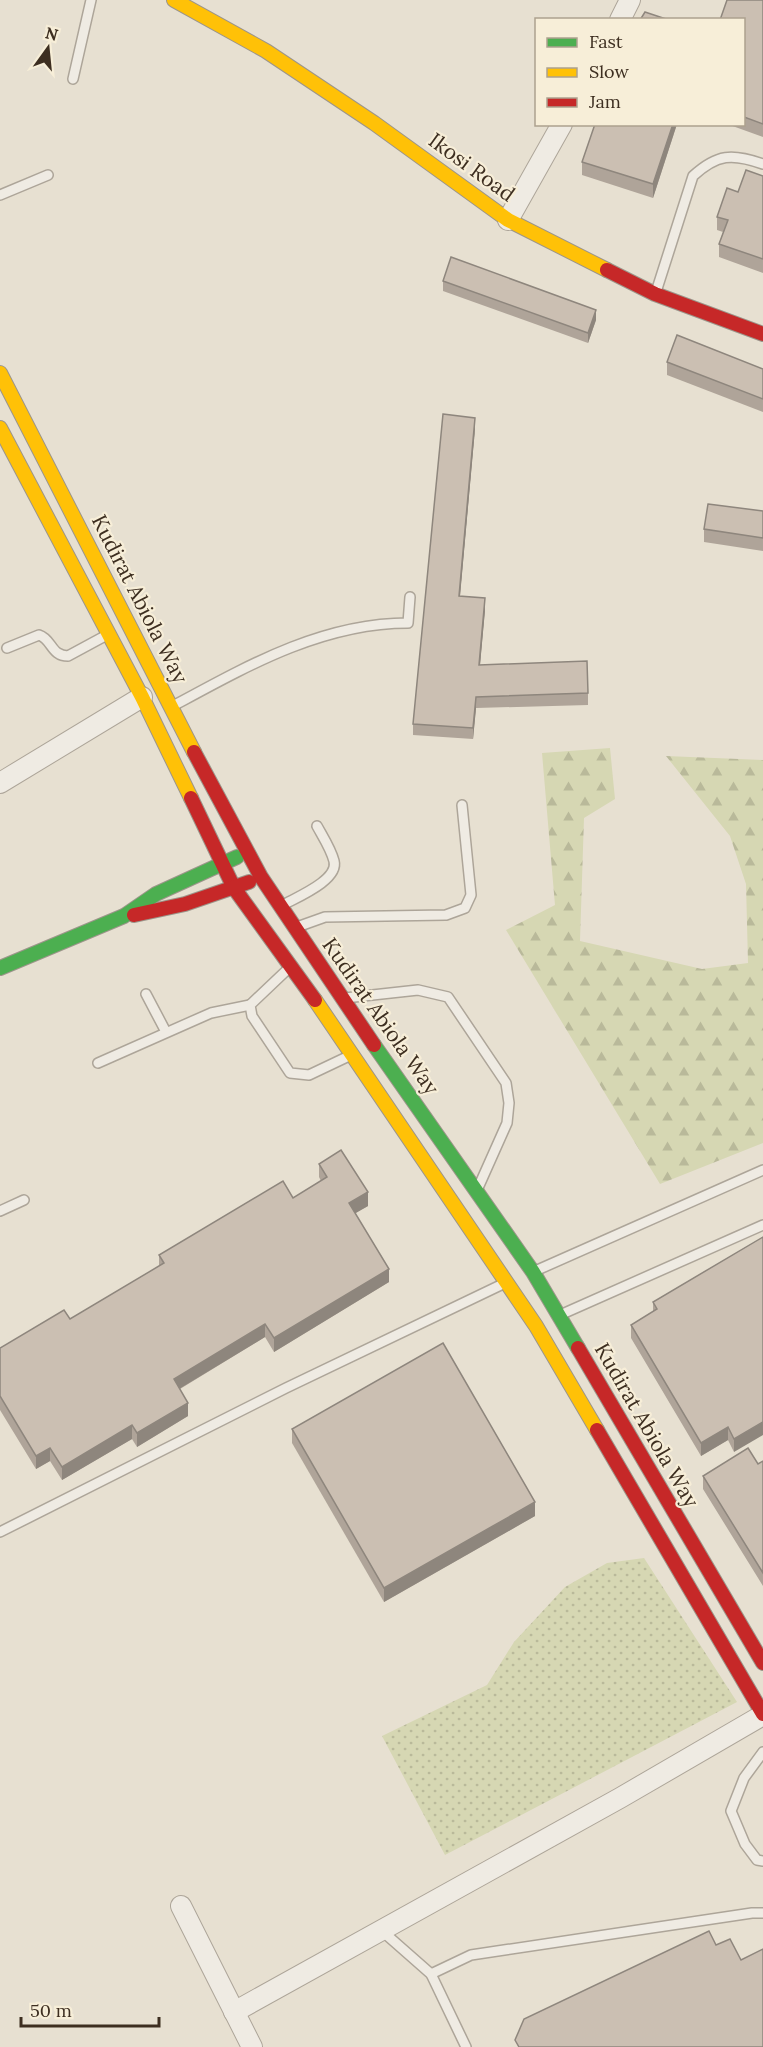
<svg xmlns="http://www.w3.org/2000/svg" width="763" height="2047" font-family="Lora,serif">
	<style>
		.grass { fill: url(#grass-dots) }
		.forest { fill: url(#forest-firs) }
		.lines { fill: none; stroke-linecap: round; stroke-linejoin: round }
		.lane-casing { stroke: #ada599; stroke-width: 12 }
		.street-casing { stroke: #ada599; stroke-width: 22 }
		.fast-casing { stroke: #9c958a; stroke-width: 16 }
		.slow-casing { stroke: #9c958a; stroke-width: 16 }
		.jam-casing { stroke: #9c958a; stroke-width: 16 }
		.lane { stroke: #efebe3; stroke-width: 9 }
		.street { stroke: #efebe3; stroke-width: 20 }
		.fast { stroke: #4caf50; stroke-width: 14 }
		.slow { stroke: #ffc107; stroke-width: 14 }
		.jam { stroke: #c62828; stroke-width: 14 }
		.wall { fill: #afa499 }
		.shaded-wall { fill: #8e867d }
		.building { fill: #cbbfb2; stroke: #8e867d; stroke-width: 1.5 }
		.labels { text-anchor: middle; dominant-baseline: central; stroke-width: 4.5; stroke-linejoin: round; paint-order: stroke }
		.street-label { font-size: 21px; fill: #3d2e20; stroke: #f7eed8 }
	</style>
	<defs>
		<pattern id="grass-dots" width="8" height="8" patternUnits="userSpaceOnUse" patternTransform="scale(1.5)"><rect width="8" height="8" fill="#d6d7b3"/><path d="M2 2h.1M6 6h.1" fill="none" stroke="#b9b99a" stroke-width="1.8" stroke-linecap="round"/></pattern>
		<pattern id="forest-firs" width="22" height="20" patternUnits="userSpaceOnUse" patternTransform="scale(1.5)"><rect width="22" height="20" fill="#d6d7b3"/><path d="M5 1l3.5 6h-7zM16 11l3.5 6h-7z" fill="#b9b99a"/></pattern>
	</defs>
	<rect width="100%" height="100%" fill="#e7e0d1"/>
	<!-- grass -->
	<polygon class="grass" points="644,1558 737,1702 445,1855 382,1736 487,1685 514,1642 565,1587 607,1563"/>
	<!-- forest -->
	<polygon class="forest" points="610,748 615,799 584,818 580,941 702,969 748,963 746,884 730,836 666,756 763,760 763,1143 660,1184 506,930 555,905 542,753"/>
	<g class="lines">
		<defs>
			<g id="lane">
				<polyline points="73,79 91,0"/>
				<polyline points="0,195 48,175"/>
				<path d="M656,292L693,176C717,154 732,153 763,164"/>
				<path d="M7,648L39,635C52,639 51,656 68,656L105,636"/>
				<path d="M173,706C247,666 322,623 408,623L410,597"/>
				<path d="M283,905C297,897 339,880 334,861C331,849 323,837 317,826"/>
				<polyline points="297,927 325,917 446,915 465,908 471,895 462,805"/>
				<polyline points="289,968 250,1005 252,1016 290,1073 309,1075 349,1056"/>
				<polyline points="146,994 166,1032"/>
				<polyline points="345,998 418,990 448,997 506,1083 509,1103 507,1123 478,1188"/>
				<polyline points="98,1063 211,1013 250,1005"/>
				<polyline points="0,1211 24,1200"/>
				<polyline points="535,1271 763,1170"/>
				<polyline points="560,1315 763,1225"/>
				<polyline points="0,1532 286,1388 505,1283"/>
				<polyline points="763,1752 744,1778 731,1811 745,1844 757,1860 763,1861"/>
				<polyline points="381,1930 431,1974 466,2047"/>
				<polyline points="431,1974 471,1955 752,1913 763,1913"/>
			</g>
			<g id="street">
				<polyline points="620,20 630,0"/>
				<polyline points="508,220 562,124"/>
				<polyline points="0,783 142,697"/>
				<polyline points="181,1906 252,2047"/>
				<polyline points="234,2012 620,1798 763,1715"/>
			</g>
			<g id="fast">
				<polyline points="0,968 124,916 156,894 237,857"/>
				<polyline points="374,1045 533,1272 578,1348"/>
			</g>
			<g id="slow">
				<polyline points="174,0 266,51 374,123 508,220 607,270"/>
				<polyline points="0,373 194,752"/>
				<polyline points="0,428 142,697 191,798"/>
				<polyline points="315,1000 536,1326 597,1430"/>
			</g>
			<g id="jam">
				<polyline points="607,270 655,294 763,334"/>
				<polyline points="194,752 261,877 374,1045"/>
				<polyline points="191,798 234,888 315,1000"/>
				<polyline points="134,915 185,904 249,882"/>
				<polyline points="578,1348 763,1663"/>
				<polyline points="597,1430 763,1714"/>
			</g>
		</defs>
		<!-- lane casing -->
		<use href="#lane" class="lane-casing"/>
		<!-- street casing -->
		<use href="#street" class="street-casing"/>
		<!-- fast casing -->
		<use href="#fast" class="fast-casing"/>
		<!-- slow casing -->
		<use href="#slow" class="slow-casing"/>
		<!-- jam casing -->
		<use href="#jam" class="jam-casing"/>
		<!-- lane -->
		<use href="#lane" class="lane"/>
		<!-- street -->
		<use href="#street" class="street"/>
		<!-- fast -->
		<use href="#fast" class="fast"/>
		<!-- slow -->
		<use href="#slow" class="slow"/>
		<!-- jam -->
		<use href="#jam" class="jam"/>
	</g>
	<!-- wall -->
	<g class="wall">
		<polygon points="763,0 763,137 727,124 744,124 744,20"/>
		<polygon points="595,124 677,124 653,198 582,175 582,162"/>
		<polygon points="763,176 763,273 719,257 719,244 723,232 717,230 717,217 738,192"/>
		<polygon points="443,281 596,320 588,343 443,291"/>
		<polygon points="667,362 763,369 763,412 667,375"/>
		<polygon points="475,429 460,596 485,610 480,665 588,693 588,705 476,708 473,739 413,735 413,724"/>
		<polygon points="763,511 763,551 704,542 704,529"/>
		<polygon points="319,1164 368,1206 355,1213 389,1282 274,1352 265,1337 180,1389 188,1416 137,1447 132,1439 62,1480 50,1461 36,1469 0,1410 0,1348 70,1319 159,1266 159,1255 293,1198 321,1181 319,1177"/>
		<polygon points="763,1237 734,1452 728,1440 701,1456 631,1338 631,1325 653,1312 653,1302"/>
		<polygon points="292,1429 535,1516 384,1602 292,1443"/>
		<polygon points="763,1461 763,1586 703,1489 703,1476 758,1464"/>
	</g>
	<!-- shaded-wall -->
	<g class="shaded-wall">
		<polygon points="673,124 677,124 653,198 653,184"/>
		<polygon points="596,310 596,320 588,343 588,333"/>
		<polygon points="475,418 475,429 459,607 459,596"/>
		<polygon points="485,598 485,610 479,676 479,665"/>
		<polygon points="476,697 476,708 473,739 473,728"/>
		<polygon points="368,1192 368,1206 349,1217 349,1203"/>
		<polygon points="389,1269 389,1282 274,1352 274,1338"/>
		<polygon points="265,1324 265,1337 174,1392 174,1379"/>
		<polygon points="188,1403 188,1416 137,1447 137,1433"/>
		<polygon points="763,1422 763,1435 734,1452 734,1439"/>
		<polygon points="132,1425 132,1439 62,1480 62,1467"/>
		<polygon points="728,1427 728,1440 701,1456 701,1443"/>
		<polygon points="50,1448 50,1461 36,1469 36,1456"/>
		<polygon points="535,1502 535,1516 384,1602 384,1588"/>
	</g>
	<!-- building -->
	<g class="building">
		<polygon points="727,0 763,0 763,124 744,117 744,20 720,20"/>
		<polygon points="645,12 669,20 640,20"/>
		<polygon points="595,124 673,124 653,184 582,162"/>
		<polygon points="746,170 763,176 763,259 719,244 728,220 717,217 727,188 738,192"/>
		<polygon points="451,257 596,310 588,333 443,281"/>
		<polygon points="677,335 763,369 763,399 667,362"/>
		<polygon points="443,414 475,418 459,596 485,598 479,665 587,661 588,693 476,697 473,728 413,724"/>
		<polygon points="708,504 763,511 763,538 704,529"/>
		<polygon points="341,1150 368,1192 349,1203 389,1269 274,1338 265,1324 174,1379 188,1403 137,1433 132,1425 62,1467 50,1448 36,1456 0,1396 0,1348 64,1310 70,1319 164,1263 159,1255 283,1181 293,1198 327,1177 319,1164"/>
		<polygon points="763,1237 763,1422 734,1439 728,1427 701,1443 631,1325 657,1309 653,1302"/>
		<polygon points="443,1343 535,1502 384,1588 292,1429"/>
		<polygon points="748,1448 758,1464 763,1461 763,1573 703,1476"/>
		<polygon points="709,1931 716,1945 730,1939 741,1960 763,1949 763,2047 519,2047 515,2040 524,2019"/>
	</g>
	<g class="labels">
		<!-- street labels -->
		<g class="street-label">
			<text transform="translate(472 167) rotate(36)">Ikosi Road</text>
			<text transform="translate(140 599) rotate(63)">Kudirat Abiola Way</text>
			<text transform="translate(381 1016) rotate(55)">Kudirat Abiola Way</text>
			<text transform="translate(647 1425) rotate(60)">Kudirat Abiola Way</text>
		</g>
	</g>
	<!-- legend -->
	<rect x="535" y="18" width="210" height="108" fill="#f7eed8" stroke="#ada18e" stroke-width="1.5"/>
	<rect x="547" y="38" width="30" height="9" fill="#4caf50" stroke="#ada18e" stroke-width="1.5"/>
	<text x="589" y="48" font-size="18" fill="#3d2e20">Fast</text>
	<rect x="547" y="68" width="30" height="9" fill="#ffc107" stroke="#ada18e" stroke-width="1.5"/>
	<text x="589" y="78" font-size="18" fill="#3d2e20">Slow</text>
	<rect x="547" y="98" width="30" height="9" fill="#c62828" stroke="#ada18e" stroke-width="1.5"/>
	<text x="589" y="108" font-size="18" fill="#3d2e20">Jam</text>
	<!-- north arrow -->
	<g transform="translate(48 48) rotate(15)" stroke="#f7eed8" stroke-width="4.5" paint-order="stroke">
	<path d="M0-4.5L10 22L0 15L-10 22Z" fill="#3d2e20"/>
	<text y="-9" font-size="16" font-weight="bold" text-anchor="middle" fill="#3d2e20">N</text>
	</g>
	<!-- scale -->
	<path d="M21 2017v9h138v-9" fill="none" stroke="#3d2e20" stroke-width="3"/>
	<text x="30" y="2017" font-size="18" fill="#3d2e20" stroke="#f7eed8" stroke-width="4.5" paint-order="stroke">50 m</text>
</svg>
